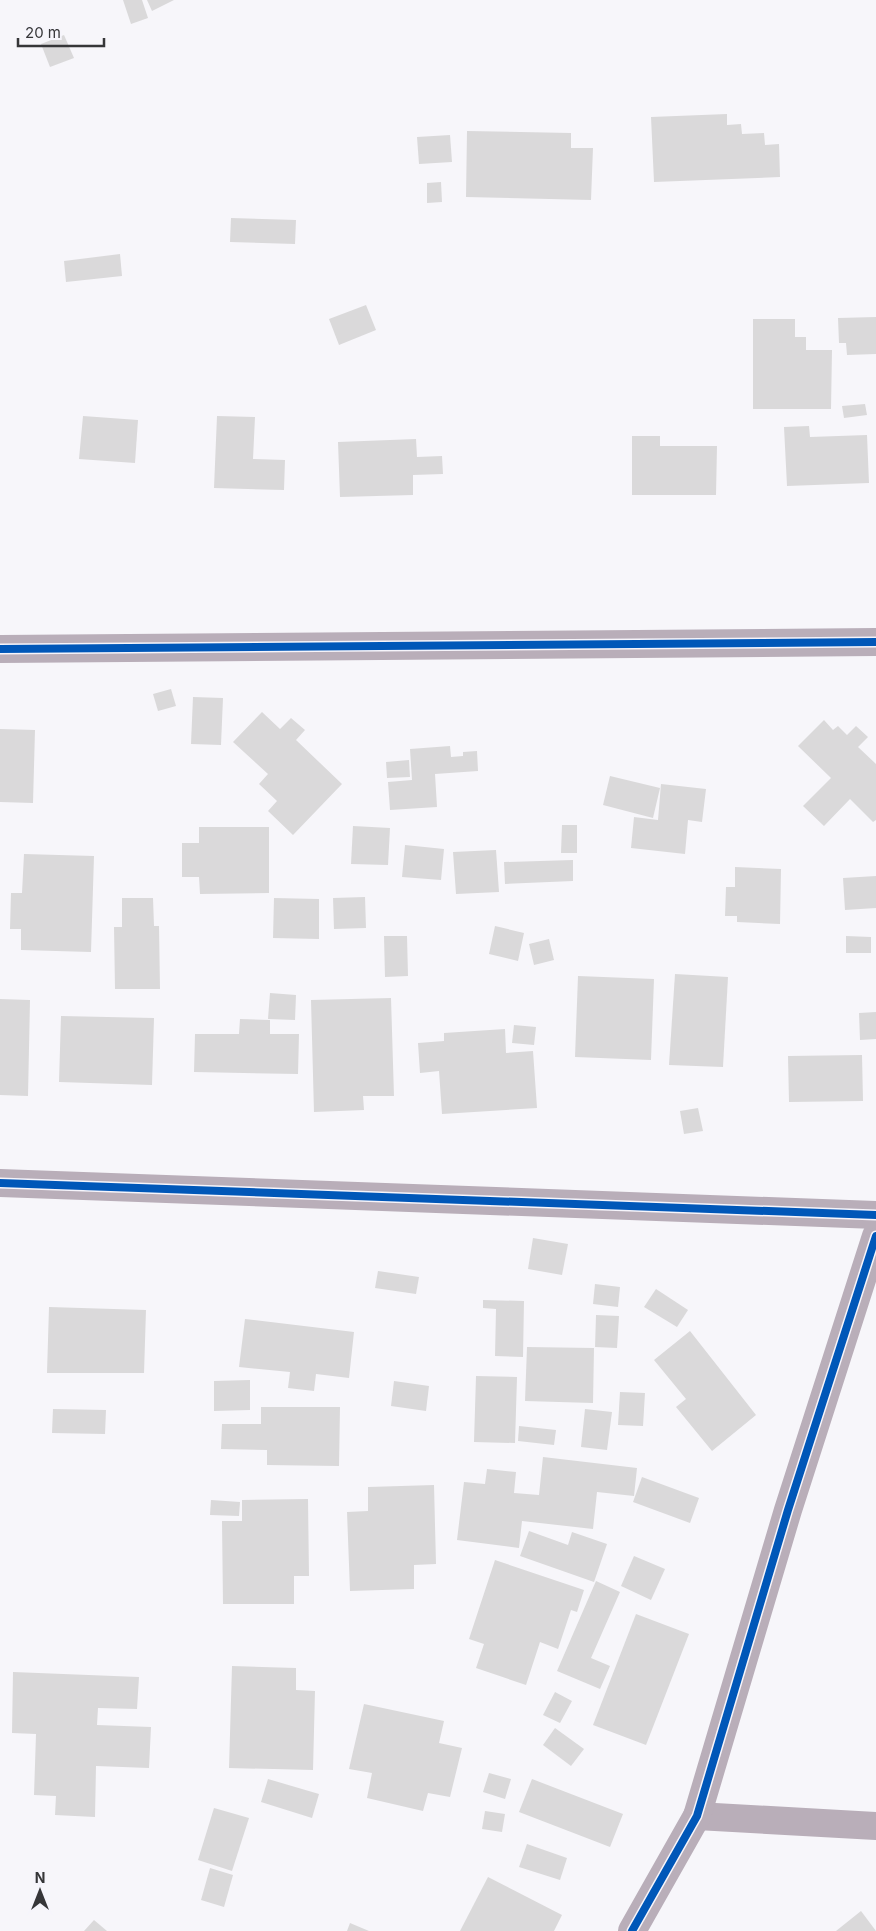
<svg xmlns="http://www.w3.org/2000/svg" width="876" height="1931" font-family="Inter,sans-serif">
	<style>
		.building { fill: #dad9da }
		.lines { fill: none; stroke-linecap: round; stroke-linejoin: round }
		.minor { stroke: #b9aeb9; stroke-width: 28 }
		.tertiary { stroke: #b9aeb9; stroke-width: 28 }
		.cycleway-casing { stroke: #f6f5fb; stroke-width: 11 }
		.cycleway { stroke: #0057b8; stroke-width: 8 }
	</style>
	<rect width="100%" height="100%" fill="#f7f6fa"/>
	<!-- building -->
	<g class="building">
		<polygon points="123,0 142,0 148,18 131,24"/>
		<polygon points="147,0 174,0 152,11"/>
		<polygon points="64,35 74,58 50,67 41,44"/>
		<polygon points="727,114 727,125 741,124 742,134 764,133 765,145 779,144 780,177 654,182 651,117"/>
		<polygon points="467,131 571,133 571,148 593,148 591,200 466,197"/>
		<polygon points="450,135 452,162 419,164 417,137"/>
		<polygon points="441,182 442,202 427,203 427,183"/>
		<polygon points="231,218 296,220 295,244 230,242"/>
		<polygon points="120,254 122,276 66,282 64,261"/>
		<polygon points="366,305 376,330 339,345 329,319"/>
		<polygon points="876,317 876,354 847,355 846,343 839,343 838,318"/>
		<polygon points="753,319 795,319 795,337 806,337 806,350 832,350 831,409 753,409"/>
		<polygon points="865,404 867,415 844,418 842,406"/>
		<polygon points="83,416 138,420 135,463 79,459"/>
		<polygon points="217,416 255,417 253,459 285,460 284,490 214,488"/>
		<polygon points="809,426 810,437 867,435 869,483 787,486 784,427"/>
		<polygon points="632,436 660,436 660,446 717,446 716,495 632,495"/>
		<polygon points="416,439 417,457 442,456 443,474 413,475 413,495 340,497 338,442"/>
		<polygon points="171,689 176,706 158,711 153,694"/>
		<polygon points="193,697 223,698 221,745 191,744"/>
		<polygon points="262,712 280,729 291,718 305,730 296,740 342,784 293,835 268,811 277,801 259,784 268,774 233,742"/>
		<polygon points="824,720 833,730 838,726 847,735 856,726 868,737 858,747 876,764 876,820 873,822 850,799 824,826 803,806 831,778 798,746"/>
		<polygon points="0,729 35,730 33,803 0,802"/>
		<polygon points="450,746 451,757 463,756 463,752 477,751 478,771 435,774 437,807 390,810 388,782 412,780 410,749"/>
		<polygon points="409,760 410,777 387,778 386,762"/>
		<polygon points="610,776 660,788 653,818 603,805"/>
		<polygon points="661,784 706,789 702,822 688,820 685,854 631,848 634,817 658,820"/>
		<polygon points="562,825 577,825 577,853 561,853"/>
		<polygon points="353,826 390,828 388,865 351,864"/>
		<polygon points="199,827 269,827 269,893 200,894 199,877 182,877 182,843 199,843"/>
		<polygon points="405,845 444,849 441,880 402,877"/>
		<polygon points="496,850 499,892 456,894 453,852"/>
		<polygon points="24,854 94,856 91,952 21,950 21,929 10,929 11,893 22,893"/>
		<polygon points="573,860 573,881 505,884 504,862"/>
		<polygon points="735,867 781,869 780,924 737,922 737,916 725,916 726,887 735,887"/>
		<polygon points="876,876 876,908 845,910 843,878"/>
		<polygon points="365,897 366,928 334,929 333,898"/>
		<polygon points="122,898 153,898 154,926 159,926 160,989 115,989 114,927 122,927"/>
		<polygon points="274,898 319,899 319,939 273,938"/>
		<polygon points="495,926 524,933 518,961 489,954"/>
		<polygon points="384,936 407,936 408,976 385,977"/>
		<polygon points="846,936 871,937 871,953 846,953"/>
		<polygon points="549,939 554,960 534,965 529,944"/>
		<polygon points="675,974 728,977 723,1067 669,1065"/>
		<polygon points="578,976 654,979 651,1060 575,1057"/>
		<polygon points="270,993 296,995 295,1020 268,1019"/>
		<polygon points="391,998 394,1096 363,1096 364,1110 314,1112 311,1000"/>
		<polygon points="0,999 30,1000 28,1096 0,1095"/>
		<polygon points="876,1012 876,1039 860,1040 859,1013"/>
		<polygon points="61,1016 154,1018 152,1085 59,1082"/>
		<polygon points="240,1019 270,1020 270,1034 299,1034 298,1074 194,1072 195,1034 239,1034"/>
		<polygon points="514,1025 536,1027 534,1045 512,1043"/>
		<polygon points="505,1029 506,1053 533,1051 537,1108 442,1114 439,1071 420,1073 418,1043 444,1041 444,1033"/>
		<polygon points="862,1055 863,1101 789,1102 788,1056"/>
		<polygon points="698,1108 703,1131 684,1134 680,1111"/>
		<polygon points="533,1238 568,1244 562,1275 528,1269"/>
		<polygon points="378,1271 419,1277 416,1294 375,1288"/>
		<polygon points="595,1284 620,1287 618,1307 593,1304"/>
		<polygon points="656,1289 688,1310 677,1327 644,1307"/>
		<polygon points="483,1300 524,1301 523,1357 495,1356 496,1309 483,1308"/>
		<polygon points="49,1307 146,1310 144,1373 47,1373"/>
		<polygon points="596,1315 619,1316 617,1348 595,1347"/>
		<polygon points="245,1319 354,1332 349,1378 316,1374 314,1391 288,1388 290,1372 239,1367"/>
		<polygon points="690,1331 756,1415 712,1451 676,1407 686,1399 654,1360"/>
		<polygon points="527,1347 594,1348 593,1403 525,1401"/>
		<polygon points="476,1376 517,1377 515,1443 474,1442"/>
		<polygon points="250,1380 250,1410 214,1411 214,1381"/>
		<polygon points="394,1381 429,1386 426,1411 391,1406"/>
		<polygon points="620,1392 645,1393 643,1426 618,1425"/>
		<polygon points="261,1407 340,1407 339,1466 267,1465 267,1450 221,1449 222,1424 261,1424"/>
		<polygon points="53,1409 106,1410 105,1434 52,1433"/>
		<polygon points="585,1409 612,1412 607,1450 581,1447"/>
		<polygon points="519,1426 556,1430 554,1445 518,1441"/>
		<polygon points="543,1457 637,1468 634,1496 597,1492 593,1529 522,1521 519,1548 457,1540 464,1482 485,1484 487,1469 516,1472 514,1493 539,1495"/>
		<polygon points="642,1477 699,1498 690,1523 633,1502"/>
		<polygon points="434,1485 436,1564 414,1565 414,1589 350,1591 347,1512 368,1511 368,1487"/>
		<polygon points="308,1499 309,1576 294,1576 294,1604 223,1604 222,1521 242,1521 242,1500"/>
		<polygon points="211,1500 240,1502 239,1516 210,1515"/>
		<polygon points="529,1531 568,1545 572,1532 607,1544 594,1582 520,1556"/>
		<polygon points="634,1556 665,1569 651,1600 621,1586"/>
		<polygon points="495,1560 584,1590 577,1612 571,1610 558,1649 540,1642 526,1685 476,1668 484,1644 469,1639"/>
		<polygon points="596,1581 620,1592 591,1658 610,1666 600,1689 557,1671"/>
		<polygon points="636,1614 689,1634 646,1745 593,1725"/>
		<polygon points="232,1666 296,1668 296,1690 315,1691 313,1770 229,1768"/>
		<polygon points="13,1672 139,1677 137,1709 98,1708 97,1725 151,1727 149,1768 96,1766 95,1817 55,1815 56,1796 34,1795 36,1734 12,1733"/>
		<polygon points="555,1692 572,1701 560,1723 543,1715"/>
		<polygon points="364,1704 444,1721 439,1743 462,1748 450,1797 428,1793 423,1811 367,1798 372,1773 349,1769"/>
		<polygon points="555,1728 584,1749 571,1766 543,1745"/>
		<polygon points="489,1773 511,1779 505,1799 483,1792"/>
		<polygon points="268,1779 319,1794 312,1818 261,1802"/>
		<polygon points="532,1779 623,1814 610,1847 519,1812"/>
		<polygon points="214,1808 249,1818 232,1871 198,1860"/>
		<polygon points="485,1811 505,1814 502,1832 482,1829"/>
		<polygon points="527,1844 567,1858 560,1880 519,1867"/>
		<polygon points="210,1868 233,1875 224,1907 201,1900"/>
		<polygon points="488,1877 562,1915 554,1931 460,1931"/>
		<polygon points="861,1911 876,1931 836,1931"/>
		<polygon points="94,1920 107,1931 84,1931"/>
		<polygon points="350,1923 369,1931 347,1931"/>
	</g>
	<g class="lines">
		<!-- minor -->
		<g class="minor">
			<polyline points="0,649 876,642"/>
			<polyline points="697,1816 876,1826"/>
			<polyline points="632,1931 697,1816 788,1510 876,1236"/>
		</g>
		<!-- tertiary -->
		<polyline class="tertiary" points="0,1183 876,1215"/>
		<defs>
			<g id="cycleway">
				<polyline points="0,649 876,642"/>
				<polyline points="0,1183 876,1215"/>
				<polyline points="632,1931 697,1816 788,1510 876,1236"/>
			</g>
		</defs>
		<!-- cycleway casing -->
		<use href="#cycleway" class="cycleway-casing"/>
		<!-- cycleway -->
		<use href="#cycleway" class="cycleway"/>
	</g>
	<!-- north arrow -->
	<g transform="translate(40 1891)" stroke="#f6f5fb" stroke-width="4" paint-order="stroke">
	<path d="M0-4L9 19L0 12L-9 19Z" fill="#363638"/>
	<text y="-8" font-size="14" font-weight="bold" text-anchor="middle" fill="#363638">N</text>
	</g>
	<!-- scale -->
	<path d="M18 38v8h86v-8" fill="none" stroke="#363638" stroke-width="2.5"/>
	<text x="25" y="38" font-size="15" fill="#363638" stroke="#f6f5fb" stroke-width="4" paint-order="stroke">20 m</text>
</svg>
